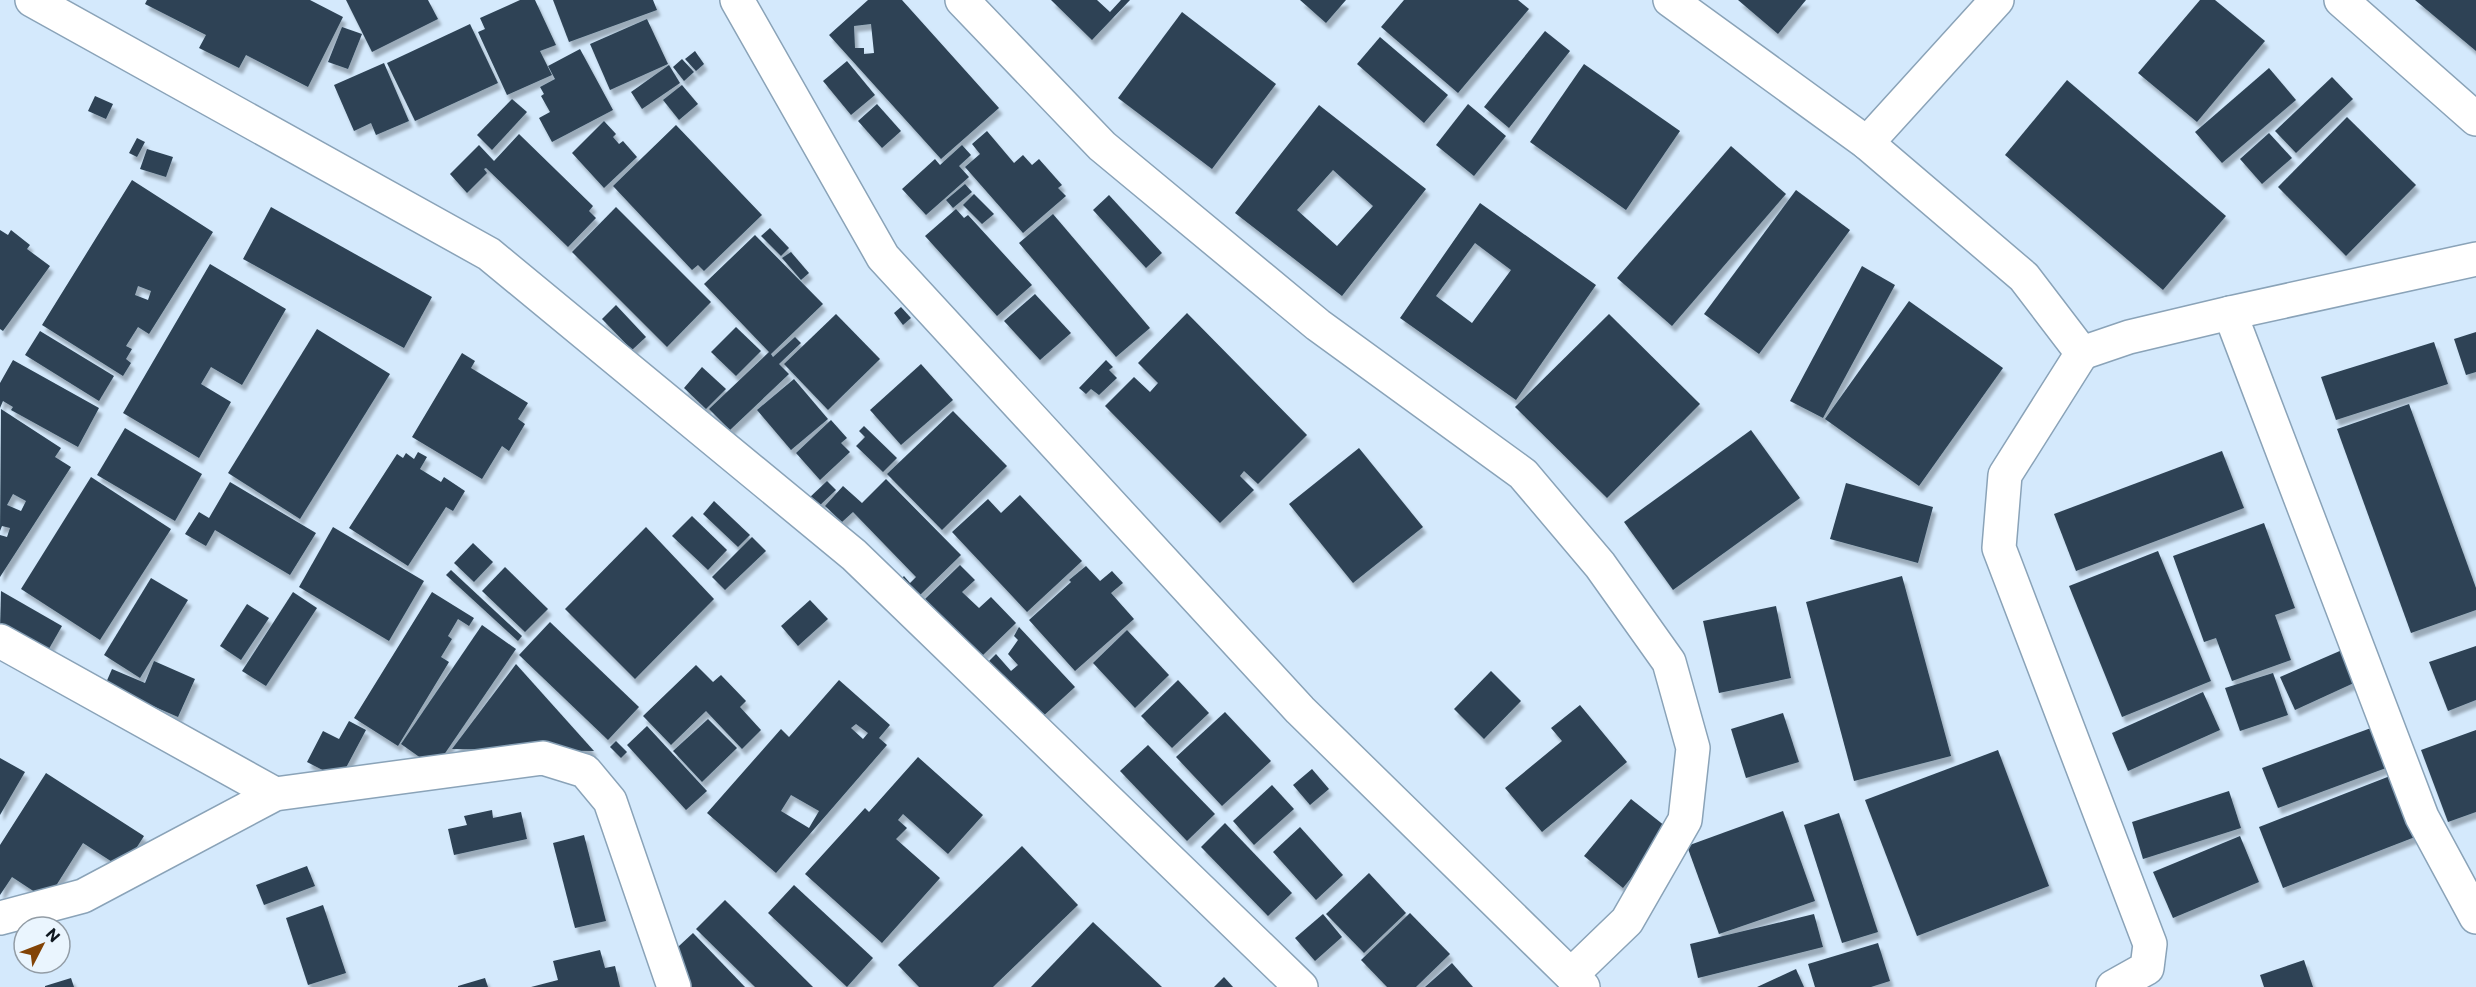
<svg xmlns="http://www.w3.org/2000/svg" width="2476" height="987" font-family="Commissioner,sans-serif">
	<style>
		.building { fill: #2d4355; fill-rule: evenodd; filter: url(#shadow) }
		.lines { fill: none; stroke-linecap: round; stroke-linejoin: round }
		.minor-casing { stroke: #8aa3b8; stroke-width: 36 }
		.minor { stroke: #fff; stroke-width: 33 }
	</style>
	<defs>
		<filter id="shadow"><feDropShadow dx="3.5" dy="6" stdDeviation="1.5" flood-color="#0004"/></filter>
	</defs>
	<rect width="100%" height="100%" fill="#d4e9fc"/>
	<!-- building -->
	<g class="building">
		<polygon points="147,0 310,0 343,17 308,87 246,55 239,68 199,48 206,35 145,4"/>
		<polygon points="346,0 428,0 438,19 372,52"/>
		<polygon points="520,0 535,0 556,45 540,51 552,75 507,95 478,32 485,29 480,18"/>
		<polygon points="553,0 653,0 657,10 569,42"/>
		<path d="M868,0H902L999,108L941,159L829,35ZM871,24L874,53L864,54V48H855L854,26Z"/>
		<polygon points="1051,0 1097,0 1110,12 1121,0 1130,0 1092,40"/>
		<polygon points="1300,0 1346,0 1326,23"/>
		<polygon points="1404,0 1518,0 1529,9 1458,93 1381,27"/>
		<polygon points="1738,0 1806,0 1778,34"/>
		<polygon points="2200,0 2215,0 2265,41 2197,122 2138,73"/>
		<polygon points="2415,0 2476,0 2476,51"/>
		<polygon points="1182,12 1276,84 1212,169 1118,98"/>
		<polygon points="647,19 668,64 610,90 590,44"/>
		<polygon points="470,24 498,83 415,121 387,63"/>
		<polygon points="342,27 362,34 348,69 328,62"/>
		<polygon points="1545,31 1570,51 1509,128 1484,107"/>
		<polygon points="1380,37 1448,95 1424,123 1357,64"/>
		<polygon points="580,49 613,110 552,142 539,118 550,112 541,96 544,94 540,87 555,79 548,66"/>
		<polygon points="695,51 704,64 696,71 685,59"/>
		<polygon points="682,59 694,72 684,81 673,67"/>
		<polygon points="847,61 875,95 851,115 823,81"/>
		<polygon points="384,63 409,121 376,135 371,123 354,131 334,85"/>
		<polygon points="1584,64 1680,131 1626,210 1530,142"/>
		<polygon points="669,65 680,83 642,109 631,92"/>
		<polygon points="2269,68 2296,100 2222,163 2195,132"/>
		<polygon points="2332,77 2353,99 2296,153 2275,131"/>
		<polygon points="2067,80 2226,216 2163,290 2005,155"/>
		<polygon points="682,85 698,104 679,120 663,100"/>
		<polygon points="95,96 113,104 106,119 88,111"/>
		<polygon points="512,99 527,112 492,150 477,135"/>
		<polygon points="877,104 901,131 882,148 858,121"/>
		<polygon points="1468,104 1506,136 1474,176 1436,145"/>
		<path d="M1319,105L1426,189L1342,296L1235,213ZM1333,170L1373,206L1337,246L1297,210Z"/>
		<polygon points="2347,117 2416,185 2346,256 2278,187"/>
		<polygon points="604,121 616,134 613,137 619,144 623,141 637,157 604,188 572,153"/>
		<polygon points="676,125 762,215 704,271 698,265 692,270 613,186"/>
		<polygon points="987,131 1014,163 1023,155 1032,165 1039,159 1062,185 1058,188 1066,196 1023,233 965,167 980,154 972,144"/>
		<polygon points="2269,133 2292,158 2262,184 2240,159"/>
		<polygon points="519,134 593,206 589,211 596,218 568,247 486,168 484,169 487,173 467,193 450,174 479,145 494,161"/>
		<polygon points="137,138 145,142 137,157 129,153"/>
		<polygon points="962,145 971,155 959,166 969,177 926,215 902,189 935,159 940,165"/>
		<polygon points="1731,146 1786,194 1672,326 1617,278"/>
		<polygon points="147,149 173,157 166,177 140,169"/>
		<path d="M132,180L213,232L149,334L138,327L126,346L132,349L126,359L131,363L123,376L42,325ZM138,286L151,291L148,300L135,295Z"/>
		<polygon points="965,184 972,192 953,208 946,200"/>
		<polygon points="1796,190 1850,230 1759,354 1704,314"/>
		<polygon points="974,194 994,214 982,224 963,205"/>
		<polygon points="1109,195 1162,253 1146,268 1093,210"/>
		<path d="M1480,203L1596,285L1516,400L1400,318ZM1475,243L1511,270L1472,323L1436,296Z"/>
		<polygon points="271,207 432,297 404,348 243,259"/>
		<polygon points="616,207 711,302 667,347 572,252"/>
		<polygon points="956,209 964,218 968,215 1032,285 997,316 925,236"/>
		<polygon points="1053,214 1150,328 1116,357 1019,243"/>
		<polygon points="770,228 789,248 781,256 761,236"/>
		<polygon points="0,230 8,235 11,230 30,245 27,249 50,266 3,331 0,329"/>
		<polygon points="755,235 823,304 771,354 773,357 795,337 801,343 779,364 789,374 730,430 709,409 769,352 704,284"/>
		<polygon points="791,252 809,273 801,280 782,258"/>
		<polygon points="210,264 286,309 242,385 211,367 201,384 231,402 199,458 123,413"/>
		<polygon points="1862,266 1895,285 1823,418 1790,401"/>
		<polygon points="1035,294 1071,333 1040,360 1004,321"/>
		<polygon points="1909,301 2003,368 1919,486 1825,419"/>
		<polygon points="616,305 646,337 632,350 602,319"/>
		<polygon points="901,307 911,318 903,325 894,313"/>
		<polygon points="1187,313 1307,435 1258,484 1244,471 1240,476 1254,490 1220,523 1105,406 1134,377 1150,392 1158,383 1138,363"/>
		<polygon points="836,314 880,359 828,410 784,364"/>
		<polygon points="1609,314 1700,404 1607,498 1515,407"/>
		<polygon points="736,327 761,351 736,376 711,352"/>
		<polygon points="317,329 390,374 300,519 228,473"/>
		<polygon points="40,331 114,376 99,401 25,355"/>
		<polygon points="2476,332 2476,372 2466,375 2454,339"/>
		<polygon points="2434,342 2448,384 2336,420 2321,377"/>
		<polygon points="462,353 475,361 471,368 528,403 518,419 525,424 509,451 502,446 482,479 412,437"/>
		<polygon points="13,360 99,408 78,447 11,410 13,407 3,401 0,408 0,383"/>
		<polygon points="1106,360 1113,367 1109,370 1117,378 1099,395 1091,389 1086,394 1079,388"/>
		<polygon points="921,364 953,400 901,445 870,410"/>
		<polygon points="702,367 726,389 706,409 684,388"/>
		<polygon points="794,379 828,419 791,450 757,410"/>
		<polygon points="2409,404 2476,588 2476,610 2411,633 2337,429"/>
		<path d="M1,409L61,448L55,457L71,467L0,577V535L7,537L10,528L2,526L0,531ZM13,494L26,501L21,511L7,505Z"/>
		<polygon points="953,411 1007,466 942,530 887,474"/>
		<polygon points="831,420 847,438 841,443 850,452 820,480 796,453"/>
		<polygon points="864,426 897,458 883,472 856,446 865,437 859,431"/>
		<polygon points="125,428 202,474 175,521 97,475"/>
		<polygon points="1751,430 1800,498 1673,590 1624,522"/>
		<polygon points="1359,448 1423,527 1353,583 1289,504"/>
		<polygon points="2222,451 2244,508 2076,571 2054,514"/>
		<polygon points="418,452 427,457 420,469 441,482 444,477 465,491 453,511 446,507 408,566 349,528 397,454 403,458 406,453 414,459"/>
		<polygon points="91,477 171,529 100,640 21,589"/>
		<polygon points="886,479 961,555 917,598 900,580 904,576 910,583 916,577 853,512 842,522 825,506 843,486 862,503"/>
		<polygon points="827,481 836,490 817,508 808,499"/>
		<polygon points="230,482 316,533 290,575 215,530 206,546 185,534 199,512 209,518"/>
		<polygon points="1846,483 1933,507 1918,563 1830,539"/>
		<polygon points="1020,495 1082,561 1027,612 952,532 988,499 1001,513"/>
		<polygon points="714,501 750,535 738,547 703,514"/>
		<polygon points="692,516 727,550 708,570 672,536"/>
		<polygon points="2264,523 2295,608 2275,615 2291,660 2232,681 2216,638 2204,642 2173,556"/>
		<polygon points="333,527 424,581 389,641 299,587"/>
		<polygon points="646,527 714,599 635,679 565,609"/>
		<polygon points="752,537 766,551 725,590 712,577"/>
		<polygon points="473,543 493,562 474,582 454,563"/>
		<polygon points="2158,551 2211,681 2122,717 2069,586"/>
		<polygon points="960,565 975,580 962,592 979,608 991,597 1016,623 981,657 925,599"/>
		<polygon points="1086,566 1100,581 1112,571 1123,583 1111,593 1134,619 1075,671 1029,620 1071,582 1069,580"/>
		<polygon points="505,567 548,609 525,632 482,591"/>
		<polygon points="451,570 522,636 518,641 446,575"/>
		<polygon points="1902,576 1951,756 1854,781 1806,602"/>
		<polygon points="151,578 188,600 140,678 104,655"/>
		<polygon points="1,591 62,626 46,654 0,628"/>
		<polygon points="293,592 317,608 266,686 242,671"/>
		<polygon points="432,592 474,618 469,626 458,619 448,636 452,639 441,657 449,662 398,746 354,718"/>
		<polygon points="810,600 828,619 798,646 781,626"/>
		<polygon points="247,604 269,618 241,660 220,646"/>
		<polygon points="1776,606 1791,678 1719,693 1703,621"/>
		<polygon points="550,622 639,707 608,740 519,655"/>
		<polygon points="482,625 516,649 435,768 401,744"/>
		<polygon points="1019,627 1075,687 1040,719 988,662 996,654 1011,671 1018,665 1008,654 1018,640 1014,636"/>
		<polygon points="1127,630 1169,675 1135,708 1093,663"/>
		<polygon points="2476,646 2476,700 2448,711 2429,662"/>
		<polygon points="2342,650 2356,682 2295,710 2280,677"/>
		<polygon points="154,661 195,679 178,717 105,685 112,669 145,683"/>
		<polygon points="516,664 594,751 452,749"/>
		<polygon points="696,665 713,682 721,675 746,701 740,707 761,730 742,749 706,711 671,745 643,716"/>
		<polygon points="1491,671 1521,701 1484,739 1454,709"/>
		<polygon points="2273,673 2288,715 2240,731 2225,688"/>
		<path d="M839,680L890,725L879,738L887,745L776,873L707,813L781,729L789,737ZM856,724L868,733L863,739L851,728ZM791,795L819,811L809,828L781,811Z"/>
		<polygon points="1178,680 1209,713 1172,748 1141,716"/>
		<polygon points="2203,692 2220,730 2128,771 2112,733"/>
		<polygon points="1580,705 1627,762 1542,832 1505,788 1562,741 1551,728"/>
		<polygon points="1225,712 1271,761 1222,806 1176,757"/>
		<polygon points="1783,713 1799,762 1746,778 1731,729"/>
		<polygon points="708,719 737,748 702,782 673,751"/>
		<polygon points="349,721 366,730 340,779 307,762 323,731 339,739"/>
		<polygon points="647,726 707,791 686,810 627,745"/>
		<polygon points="2371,728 2386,768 2278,808 2262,768"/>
		<polygon points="2476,730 2476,812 2448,822 2421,750"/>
		<polygon points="616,741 627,752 621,758 610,747"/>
		<polygon points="1148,745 1215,814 1187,841 1120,771"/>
		<polygon points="1998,750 2049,886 1917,936 1865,800"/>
		<polygon points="918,757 983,815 948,854 903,814 898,820 907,828 896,839 940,878 882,943 805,874 865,808 869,812"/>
		<polygon points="0,758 25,772 0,815"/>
		<polygon points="1312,769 1329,789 1310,805 1293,785"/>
		<polygon points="46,773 144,836 123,869 83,843 47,900 12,877 0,895 0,845"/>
		<polygon points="2390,776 2415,837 2283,888 2259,827"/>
		<polygon points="1272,785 1294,809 1254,845 1233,821"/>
		<polygon points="2229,791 2241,828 2143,859 2132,822"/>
		<polygon points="1631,799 1670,830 1623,888 1584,856"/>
		<polygon points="492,810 493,818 521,812 527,839 454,855 448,829 467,825 464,816"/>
		<polygon points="1783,811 1815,901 1719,934 1687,846"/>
		<polygon points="1839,813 1878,932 1842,943 1804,825"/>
		<polygon points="1225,823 1292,893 1268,916 1201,847"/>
		<polygon points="1300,827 1343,875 1316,900 1273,852"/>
		<polygon points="584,835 606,921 575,928 553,843"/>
		<polygon points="2240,836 2259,882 2173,918 2153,872"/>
		<polygon points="1022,846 1078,905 993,987 919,987 898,965"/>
		<polygon points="307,866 315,886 264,905 256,885"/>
		<polygon points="1369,873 1406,913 1364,953 1326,914"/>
		<polygon points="794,885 873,958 847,987 768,913"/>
		<polygon points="725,900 813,987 755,987 696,929"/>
		<polygon points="323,905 346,973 308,985 286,918"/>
		<polygon points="1410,913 1450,954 1416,987 1387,987 1361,960"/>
		<polygon points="1323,914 1342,937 1315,961 1295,938"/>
		<polygon points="1814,914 1823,947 1698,978 1690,944"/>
		<polygon points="1093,922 1162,987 1031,987"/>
		<polygon points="693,933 745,987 684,987 666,958"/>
		<polygon points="1878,943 1890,981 1871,987 1815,987 1808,964"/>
		<polygon points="600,950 605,968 615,966 620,987 531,987 558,980 553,961"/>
		<polygon points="2304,960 2313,987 2264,987 2260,975"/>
		<polygon points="1452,963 1473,987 1425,987"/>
		<polygon points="1796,969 1804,987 1757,987"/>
		<polygon points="1224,977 1233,987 1214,987"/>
		<polygon points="71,978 74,987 45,987 45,986"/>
		<polygon points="485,978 488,987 458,987 458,986"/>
	</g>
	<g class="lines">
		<defs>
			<g id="minor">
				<polyline points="32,0 489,254 854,555 1301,987"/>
				<polyline points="737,0 883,257 1300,710 1583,987"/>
				<polyline points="962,0 1102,146 1318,325 1523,474 1600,565 1669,662 1693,748 1685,820 1627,921 1571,975"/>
				<polyline points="1670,0 1867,143 2024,277 2082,353 2129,337 2230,313 2476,259"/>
				<polyline points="2341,0 2476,119"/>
				<polyline points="1867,143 1997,0"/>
				<polyline points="2230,313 2422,817 2476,917"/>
				<polyline points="2082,353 2005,475 1999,548 2150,944 2147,968 2113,987"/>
				<polyline points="0,641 275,794"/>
				<polyline points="0,918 83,896 275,794 543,758 585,771 610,801 674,987"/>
			</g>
		</defs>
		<!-- minor casing -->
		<use href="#minor" class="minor-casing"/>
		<!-- minor -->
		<use href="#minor" class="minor"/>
	</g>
	<!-- north arrow -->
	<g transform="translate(42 945) rotate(48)"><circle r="28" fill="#eaf5fe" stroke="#929ca5" stroke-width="1.5"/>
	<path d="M0-4.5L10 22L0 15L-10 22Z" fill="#824306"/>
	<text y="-9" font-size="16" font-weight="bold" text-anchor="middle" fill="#0e171f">N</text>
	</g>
</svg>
